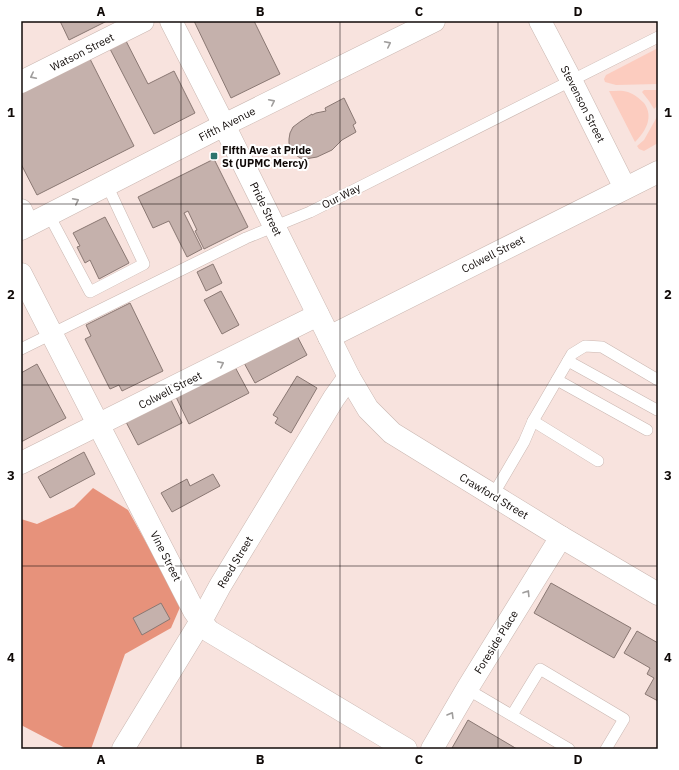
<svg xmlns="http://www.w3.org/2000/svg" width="679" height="770" font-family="'IBM Plex Sans',sans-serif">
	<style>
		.green { fill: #fcccbf }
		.forest { fill: #e7927b }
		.building { fill: #c5b1ac; stroke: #8a7873 }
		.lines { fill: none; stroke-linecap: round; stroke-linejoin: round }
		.lane-casing { stroke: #cab7b1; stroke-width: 12 }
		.street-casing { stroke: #cab7b1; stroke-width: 23 }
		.secondary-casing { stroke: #cab7b1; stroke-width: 23 }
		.primary-casing { stroke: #cab7b1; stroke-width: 23 }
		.lane { stroke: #fff; stroke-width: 11 }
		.street { stroke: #fff; stroke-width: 22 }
		.secondary { stroke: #fff; stroke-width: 22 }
		.primary { stroke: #fff; stroke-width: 22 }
		.oneway { stroke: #9f9d9c }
		.grid { fill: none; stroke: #100a08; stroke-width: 1; stroke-opacity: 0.55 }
		.poi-dot { fill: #2c746d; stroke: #fff; stroke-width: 1.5 }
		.labels { text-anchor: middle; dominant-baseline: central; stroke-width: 4; stroke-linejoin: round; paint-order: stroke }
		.street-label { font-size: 11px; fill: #100a08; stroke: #fff }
		.poi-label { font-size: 11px; font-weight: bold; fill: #100a08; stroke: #fff; text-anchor: start }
		.neatline { fill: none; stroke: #100a08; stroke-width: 1.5 }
		.grid-label { font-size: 13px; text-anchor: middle; font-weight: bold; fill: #100a08 }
	</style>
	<rect width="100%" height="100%" fill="#f8e3de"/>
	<!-- green -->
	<g class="green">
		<polygon points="658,48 658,84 616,85 605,82 604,79 606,75"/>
		<path d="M644,90H658C658,97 660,105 654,109L649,101L642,92Z"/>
		<path d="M609,91C615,91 622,90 628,92C634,94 640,99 644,103C654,117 646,131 635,142Z"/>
		<polygon points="658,115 658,129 657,133 658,135 658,143 644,151 639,149 637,146 644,140"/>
	</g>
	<!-- forest -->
	<polygon class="forest" points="93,488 128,510 181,605 171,628 125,654 91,749 67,749 21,725 21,519 37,524 74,507"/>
	<!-- building -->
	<g class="building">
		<polygon points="60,21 107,21 69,40"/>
		<polygon points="194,21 254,21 280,74 231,98"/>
		<polygon points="125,39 148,84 174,71 195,113 154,134 109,47"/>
		<polygon points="89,57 134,146 37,195 21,164 21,91"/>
		<polygon points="344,98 356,123 353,125 356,132 342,140 332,150 317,157 305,159 300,158 292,152 289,143 289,139 290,133 293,127 301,121 312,114 312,115 316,113 326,111 325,108"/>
		<polygon points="214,159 248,227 204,249 195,231 197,230 188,211 184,213 202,249 187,257 169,221 153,228 138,197"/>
		<polygon points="105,217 129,263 99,279 90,260 85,263 77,247 80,246 73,233"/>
		<polygon points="213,264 222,283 206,291 197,272"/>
		<polygon points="221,291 239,325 222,334 204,300"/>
		<polygon points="130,303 163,371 122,391 119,385 110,389 85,339 91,336 86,325"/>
		<polygon points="296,334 307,355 255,383 243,361"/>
		<polygon points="37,364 66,418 21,442 21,373"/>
		<polygon points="235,367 249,393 189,424 176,397"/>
		<polygon points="297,376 317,388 291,433 275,423 278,418 273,415"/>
		<polygon points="170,398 182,423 138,445 125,420"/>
		<polygon points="84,452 95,474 50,498 38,477"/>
		<polygon points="213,474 220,486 172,512 161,493 187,479 190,486"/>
		<polygon points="551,583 631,628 614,658 534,613"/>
		<polygon points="161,603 170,619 142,635 133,618"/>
		<polygon points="637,631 658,643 658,701 645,694 654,678 647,674 650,668 624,653"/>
		<polygon points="468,720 495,736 517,749 454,749 452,748"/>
	</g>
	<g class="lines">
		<defs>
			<g id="lane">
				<polyline points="49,215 90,292 144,264 107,185"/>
				<polyline points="21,349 246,238 310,212 658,37"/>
				<polyline points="568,361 657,410"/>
				<polyline points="557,380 647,430"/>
				<polyline points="533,421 598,461"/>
				<polyline points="493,495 524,442 533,421 572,354 585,346 602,347 658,380"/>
				<polyline points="467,689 569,749"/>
				<polyline points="512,715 540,669 624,719 606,749"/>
			</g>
			<g id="street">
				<polyline points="540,21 571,80 625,188"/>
				<polyline points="21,82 143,21"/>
				<polyline points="21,210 28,225"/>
				<polyline points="21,274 194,611 201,621 209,631 406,749"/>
				<polyline points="329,337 658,172"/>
				<polyline points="21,463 318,315"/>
				<polyline points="123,749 201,621 220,586 334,398 349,377"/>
				<polyline points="432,749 467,689 561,537"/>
			</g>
			<polyline id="secondary" points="171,21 224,125 349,377 368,409 392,433 561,537 658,594"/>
			<polyline id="primary" points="21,229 224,125 434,21"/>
		</defs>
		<!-- lane casing -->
		<use href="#lane" class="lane-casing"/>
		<!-- street casing -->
		<use href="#street" class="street-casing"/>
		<!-- secondary casing -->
		<use href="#secondary" class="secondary-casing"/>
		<!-- primary casing -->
		<use href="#primary" class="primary-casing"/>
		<!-- lane -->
		<use href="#lane" class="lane"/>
		<!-- street -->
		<use href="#street" class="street"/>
		<!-- secondary -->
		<use href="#secondary" class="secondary"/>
		<!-- primary -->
		<use href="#primary" class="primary"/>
	</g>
	<!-- one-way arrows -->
	<defs><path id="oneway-chevron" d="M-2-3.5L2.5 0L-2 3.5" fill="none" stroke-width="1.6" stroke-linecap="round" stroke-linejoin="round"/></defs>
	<g class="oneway">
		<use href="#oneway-chevron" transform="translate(388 44) rotate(-27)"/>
		<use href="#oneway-chevron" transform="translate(33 76) rotate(153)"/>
		<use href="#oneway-chevron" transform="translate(272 102) rotate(-26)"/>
		<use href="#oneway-chevron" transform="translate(76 201) rotate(-27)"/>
		<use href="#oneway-chevron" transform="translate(221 364) rotate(-27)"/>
		<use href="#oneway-chevron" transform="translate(527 593) rotate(-58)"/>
		<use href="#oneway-chevron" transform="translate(451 715) rotate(-59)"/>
	</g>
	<!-- grid -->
	<path class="grid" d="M181,21V749M340,21V749M498,21V749M21,204H658M21,385H658M21,566H658"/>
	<!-- markers -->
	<rect class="poi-dot" x="210" y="152" width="8" height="8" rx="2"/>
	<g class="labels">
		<!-- street labels -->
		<g class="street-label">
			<text transform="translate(82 52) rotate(-27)">Watson Street</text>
			<text transform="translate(583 104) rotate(63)">Stevenson Street</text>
			<text transform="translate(227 124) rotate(-27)">Fifth Avenue</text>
			<text transform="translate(341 196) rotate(-27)">Our Way</text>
			<text transform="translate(266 209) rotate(64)">Pride Street</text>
			<text transform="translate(493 254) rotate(-27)">Colwell Street</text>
			<text transform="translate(170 390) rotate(-27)">Colwell Street</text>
			<text transform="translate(494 496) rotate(31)">Crawford Street</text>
			<text transform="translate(166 556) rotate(63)">Vine Street</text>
			<text transform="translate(235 562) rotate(-59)">Reed Street</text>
			<text transform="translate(496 642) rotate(-58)">Foreside Place</text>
		</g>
		<!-- poi labels -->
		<g class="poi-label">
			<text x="222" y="150">Fifth Ave at Pride<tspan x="222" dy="13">St (UPMC Mercy)</tspan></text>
		</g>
	</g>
	<!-- border -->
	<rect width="679" height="770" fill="none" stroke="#ffffff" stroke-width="44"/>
	<rect x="22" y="22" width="635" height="726" class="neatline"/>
	<g class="grid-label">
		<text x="101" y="16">A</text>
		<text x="260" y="16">B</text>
		<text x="419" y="16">C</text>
		<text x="578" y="16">D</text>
		<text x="11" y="117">1</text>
		<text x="668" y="117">1</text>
		<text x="11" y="299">2</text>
		<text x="668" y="299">2</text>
		<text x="11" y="480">3</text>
		<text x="668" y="480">3</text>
		<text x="11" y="662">4</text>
		<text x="668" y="662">4</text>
		<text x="101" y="764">A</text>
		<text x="260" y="764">B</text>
		<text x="419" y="764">C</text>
		<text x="578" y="764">D</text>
	</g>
</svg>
